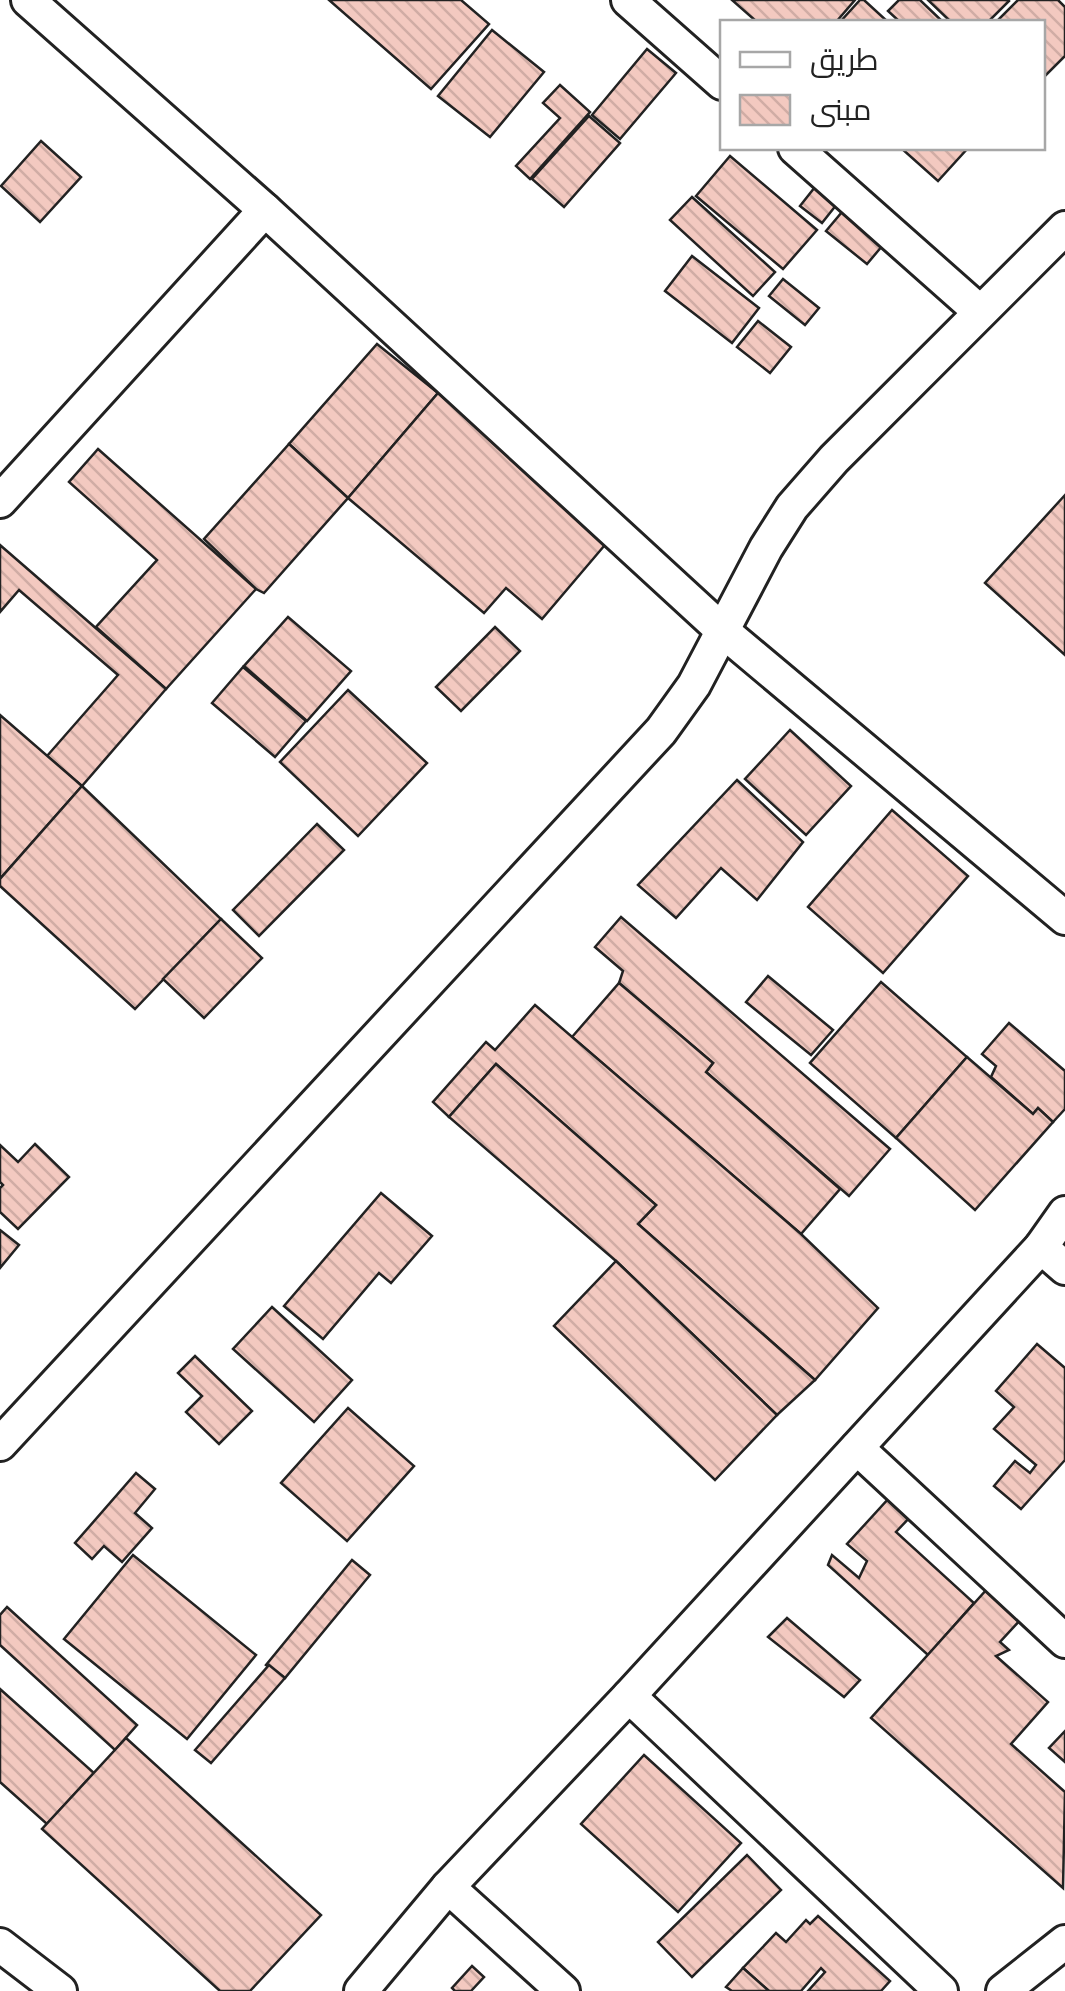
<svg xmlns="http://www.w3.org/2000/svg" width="1065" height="1991" font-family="Lora,Cairo,serif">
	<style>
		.building { fill: url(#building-back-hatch); stroke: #222; stroke-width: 2.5 }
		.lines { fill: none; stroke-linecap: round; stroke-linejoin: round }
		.minor-casing { stroke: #222; stroke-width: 38 }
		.minor { stroke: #fff; stroke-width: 32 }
	</style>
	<defs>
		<pattern id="building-back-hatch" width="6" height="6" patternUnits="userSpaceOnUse" patternTransform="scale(2.5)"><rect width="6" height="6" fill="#f3c9c0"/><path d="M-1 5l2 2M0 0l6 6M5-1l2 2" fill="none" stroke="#d0aca5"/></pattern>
	</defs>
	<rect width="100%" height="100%" fill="#fff"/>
	<!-- building -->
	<g class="building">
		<polygon points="329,0 461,0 489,24 431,89"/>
		<polygon points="732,0 855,0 836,22 757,22"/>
		<polygon points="860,0 864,0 888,22 840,22"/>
		<polygon points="899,0 920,0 943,22 900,22 888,11"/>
		<polygon points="928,0 1008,0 1009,1 988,22 951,22"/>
		<polygon points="1018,0 1058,0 1065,7 1065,56 1042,79 1042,22 996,22"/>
		<polygon points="492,30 544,72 490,137 438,96"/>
		<polygon points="647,49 676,73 620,139 592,115"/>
		<polygon points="560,85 590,112 530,179 516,166 560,118 543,103"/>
		<polygon points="589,116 620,143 564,207 532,179"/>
		<polygon points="41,141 81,177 40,222 1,186"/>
		<polygon points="901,148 968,148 938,181"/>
		<polygon points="730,156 817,230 783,269 696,196"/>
		<polygon points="815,187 837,204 822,223 800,206"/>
		<polygon points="692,197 775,272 753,296 670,220"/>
		<polygon points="842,212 883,245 867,264 826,231"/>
		<polygon points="692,256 759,308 732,343 665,291"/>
		<polygon points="783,279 819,308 805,325 769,296"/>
		<polygon points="758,321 791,347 770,373 737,347"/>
		<polygon points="377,344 438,393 348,498 289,444"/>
		<polygon points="438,393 610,539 542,619 506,588 484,613 348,498"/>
		<polygon points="289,444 348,498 264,593 256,589 204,539"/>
		<polygon points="98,449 256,589 166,689 96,627 157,560 69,482"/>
		<polygon points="1065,495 1065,655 985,583"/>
		<polygon points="0,545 166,689 82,786 47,756 118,675 19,590 0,612"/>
		<polygon points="288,617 351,671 307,721 244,666"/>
		<polygon points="495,627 520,651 461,711 436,687"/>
		<polygon points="243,667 306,721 275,757 212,703"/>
		<polygon points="348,690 427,763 358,836 280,762"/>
		<polygon points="0,715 82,786 0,879"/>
		<polygon points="790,730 851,786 806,835 745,779"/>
		<polygon points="737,780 803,842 757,900 721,868 676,918 638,885"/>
		<polygon points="82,786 221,919 135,1009 0,886 0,879"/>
		<polygon points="892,810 968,876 883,973 808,907"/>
		<polygon points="317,824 344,850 259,936 233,910"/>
		<polygon points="621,917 890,1149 849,1196 706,1072 713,1063 619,983 623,971 595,947"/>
		<polygon points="221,919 262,958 204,1018 163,979"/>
		<polygon points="768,976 833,1030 811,1055 746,1002"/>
		<polygon points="881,982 967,1057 896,1138 810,1063"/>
		<polygon points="619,983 713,1063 706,1072 840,1189 801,1234 572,1037"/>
		<polygon points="535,1005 801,1234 878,1308 815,1380 638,1224 656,1205 496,1064 449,1117 433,1102 486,1042 495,1050"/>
		<polygon points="1009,1023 1065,1071 1065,1109 1053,1122 1038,1108 1033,1114 991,1077 996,1066 982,1054"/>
		<polygon points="967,1057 1033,1114 1038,1108 1053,1122 975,1210 896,1138"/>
		<polygon points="496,1064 656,1205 638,1224 815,1380 777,1415 616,1261 449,1117"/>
		<polygon points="35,1144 69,1177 18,1229 0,1212 0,1188 3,1185 0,1182 0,1145 18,1162"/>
		<polygon points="381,1193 432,1236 391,1283 379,1273 323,1339 284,1306"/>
		<polygon points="0,1230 19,1245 0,1268"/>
		<polygon points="616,1261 777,1415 715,1480 554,1326"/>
		<polygon points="272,1307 352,1380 314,1422 233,1349"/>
		<polygon points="1037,1344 1065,1368 1065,1460 1021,1509 994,1486 1015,1461 1030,1473 1036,1465 994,1429 1014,1407 996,1391"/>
		<polygon points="195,1356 252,1411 219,1444 186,1412 202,1396 178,1373"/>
		<polygon points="348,1408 414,1466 347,1541 281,1483"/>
		<polygon points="136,1473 155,1489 135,1513 152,1528 122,1562 104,1546 92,1559 75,1543"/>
		<polygon points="890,1497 911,1516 896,1532 974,1603 928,1655 828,1565 832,1555 859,1578 867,1561 847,1544"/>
		<polygon points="133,1555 256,1655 187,1739 64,1639"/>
		<polygon points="352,1560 370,1575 285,1678 266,1665"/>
		<polygon points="988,1588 1022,1618 1000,1642 1009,1650 996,1656 1048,1702 1011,1744 1065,1792 1063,1888 871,1718"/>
		<polygon points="7,1607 137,1725 115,1750 0,1645 0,1615"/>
		<polygon points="787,1618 860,1680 844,1697 768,1637"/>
		<polygon points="269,1665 285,1678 211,1763 195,1750"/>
		<polygon points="0,1689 94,1773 47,1824 0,1782"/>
		<polygon points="1065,1731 1065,1762 1049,1748"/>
		<polygon points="126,1738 321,1915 250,1991 220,1991 42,1829"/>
		<polygon points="644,1755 741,1843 678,1912 581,1824"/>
		<polygon points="747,1855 781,1890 692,1977 658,1942"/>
		<polygon points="818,1916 890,1981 881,1991 808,1991 825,1972 821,1968 801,1991 769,1991 743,1968 776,1933 786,1942 806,1920 810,1924"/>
		<polygon points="472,1966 484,1977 471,1991 455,1991 452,1988"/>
		<polygon points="743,1968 769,1991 732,1991 726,1987"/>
	</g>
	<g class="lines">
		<defs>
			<g id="minor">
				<polyline points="28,0 265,210 724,632 1065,918"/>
				<polyline points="628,0 722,83"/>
				<polyline points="795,148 979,311"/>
				<polyline points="0,501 265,210"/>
				<polyline points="1041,1247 1065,1268"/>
				<polyline points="0,1444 661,731 694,685 766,548 792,507 834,459 1065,228"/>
				<polyline points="857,1448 1065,1641"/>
				<polyline points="629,1696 941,1991"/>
				<polyline points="448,1887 563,1991"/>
				<polyline points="0,1945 60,1991"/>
				<polyline points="361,1991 448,1887 629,1696 1041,1247 1065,1213"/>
				<polyline points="1003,1991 1065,1942"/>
			</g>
		</defs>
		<!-- minor casing -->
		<use href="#minor" class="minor-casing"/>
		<!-- minor -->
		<use href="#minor" class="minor"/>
	</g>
	<!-- legend -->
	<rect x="720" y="20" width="325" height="130" fill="#ffffff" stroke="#a7a7a7" stroke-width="2.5"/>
	<rect x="740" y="52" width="50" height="15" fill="#ffffff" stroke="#a7a7a7" stroke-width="2.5"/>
	<text x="810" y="70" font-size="30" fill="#222222">طريق</text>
	<rect x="740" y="95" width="50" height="30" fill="url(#building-back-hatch)" stroke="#a7a7a7" stroke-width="2.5"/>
	<text x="810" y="120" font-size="30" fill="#222222">مبنى</text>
</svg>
